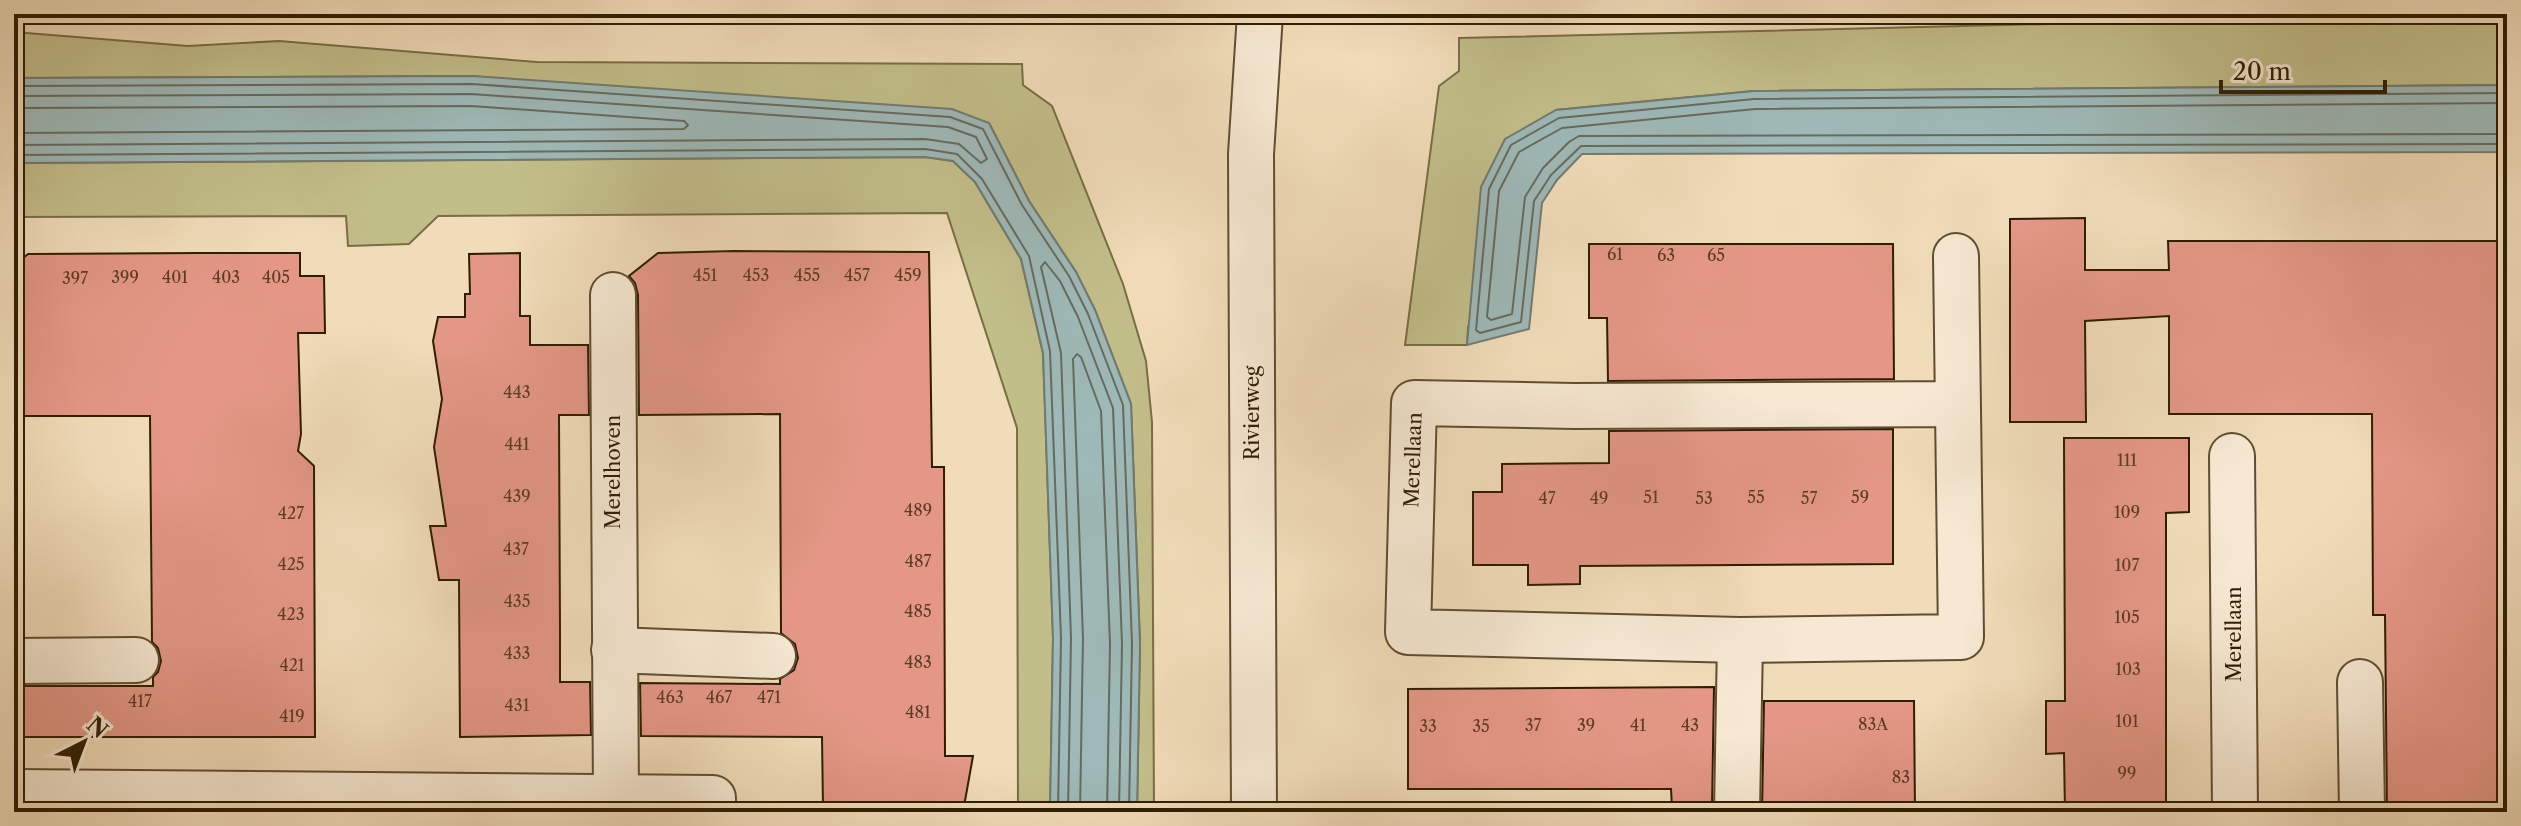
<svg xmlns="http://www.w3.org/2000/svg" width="2521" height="826" font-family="'Libre Caslon Text',serif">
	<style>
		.green { fill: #c2be8a; stroke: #786e46; stroke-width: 2 }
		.water { fill: #9eb9b8; stroke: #727b70; stroke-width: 2 }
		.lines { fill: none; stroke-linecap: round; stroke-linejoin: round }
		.shore { stroke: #666b5e; stroke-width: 2 }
		.building { fill: #e49786; stroke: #2f1d03; stroke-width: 2 }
		.minor-casing { stroke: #604d30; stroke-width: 48 }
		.minor { stroke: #f6e8d2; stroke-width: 44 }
		.labels { text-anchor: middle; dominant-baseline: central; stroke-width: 8; stroke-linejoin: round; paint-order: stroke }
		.number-label { font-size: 16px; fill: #5c3c24 }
		.street-label { font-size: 20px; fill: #2f1d03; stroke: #f6e8d2 }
	</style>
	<rect width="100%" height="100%" fill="#f1dcb9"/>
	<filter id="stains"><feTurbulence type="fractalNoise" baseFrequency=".0025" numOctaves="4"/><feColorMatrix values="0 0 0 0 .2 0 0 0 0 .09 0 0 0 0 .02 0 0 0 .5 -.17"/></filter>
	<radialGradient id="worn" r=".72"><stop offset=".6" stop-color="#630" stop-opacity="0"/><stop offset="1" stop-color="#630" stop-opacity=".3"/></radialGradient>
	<!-- green -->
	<g class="green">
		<polygon points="2302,18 2507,19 2507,85 1754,91 1556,110 1468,327 1467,345 1405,345 1439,86 1459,71 1459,38"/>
		<polygon points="14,32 188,46 279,41 537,62 1022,64 1023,85 1052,106 1123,284 1146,361 1152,422 1154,812 1137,812 1140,644 1131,404 1095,310 1076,272 1029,201 989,123 472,76 14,78"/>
		<polygon points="925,157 953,161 975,182 1021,259 1043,353 1053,638 1050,812 1018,812 1017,428 947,213 438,216 409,244 348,246 346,216 14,217 14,163"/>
	</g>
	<!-- water -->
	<g class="water">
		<polygon points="472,76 952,109 989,123 1029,201 1076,272 1095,310 1131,404 1140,644 1137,812 1050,812 1053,638 1043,353 1021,259 975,182 953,161 925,157 14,163 14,78"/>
		<polygon points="2507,85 2507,152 1582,154 1557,180 1542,203 1529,329 1467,345 1481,187 1505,139 1556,110 1754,91"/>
	</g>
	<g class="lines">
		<!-- shore -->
		<g class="shore">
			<polyline points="14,86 472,84 950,117 983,129 1022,205 1069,276 1088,314 1123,405 1132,644 1129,812"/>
			<polyline points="2507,93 1754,99 1559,118 1511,145 1489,189 1476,330 1480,333 1521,322 1534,201 1551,175 1581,146 2507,144"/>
			<polyline points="14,96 471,94 948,127 976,137 987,159 981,163 959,144 925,139 14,145"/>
			<polyline points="2507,103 1755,109 1562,128 1519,152 1499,191 1487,317 1491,320 1512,314 1525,197 1543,168 1569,142 1579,136 2507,134"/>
			<polyline points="14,108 471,106 684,121 688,125 684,129 14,133"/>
			<polyline points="14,155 925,149 957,154 982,179 1029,256 1050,351 1061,638 1058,812"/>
			<polyline points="1068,812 1071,638 1061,353 1041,267 1045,262 1060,281 1078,317 1113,408 1122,644 1119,812"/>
			<polyline points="1080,812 1083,638 1073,359 1077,354 1081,357 1101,411 1110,644 1107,812"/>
		</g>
	</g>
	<!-- building -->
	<g class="building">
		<polygon points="2085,218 2085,270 2169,270 2168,241 2507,241 2507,316 2501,316 2502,430 2507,430 2507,812 2387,812 2385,615 2373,615 2372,414 2169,414 2169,316 2085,321 2086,422 2010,422 2010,219"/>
		<polygon points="1589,244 1893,244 1894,379 1608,381 1607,318 1589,318"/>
		<polygon points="734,251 929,252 932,467 944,467 945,756 973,756 963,812 897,812 897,806 823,807 822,737 641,736 640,683 780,684 780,679 794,670 798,658 795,644 781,633 780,414 639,415 638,295 635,283 629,276 658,253"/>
		<polygon points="199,253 300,253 300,276 324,276 325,333 298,333 301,434 298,451 314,466 315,737 14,737 14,686 153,686 153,677 158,672 161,661 158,648 152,642 150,416 14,416 14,266 28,254"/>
		<polygon points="520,253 520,316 530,316 530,345 588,345 589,415 559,415 560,631 560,682 590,682 591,735 460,737 459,580 439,580 430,526 446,526 434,447 442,399 433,341 438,317 465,317 465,294 470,294 469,254"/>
		<polygon points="1893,429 1893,564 1580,566 1580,584 1528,585 1528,565 1473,565 1473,492 1502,492 1502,464 1609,463 1609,431"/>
		<polygon points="2064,438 2189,438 2189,512 2166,513 2166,806 2137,806 2137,812 2065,812 2064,753 2046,754 2046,701 2065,701"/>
		<polygon points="1714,687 1712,807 1672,808 1671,789 1408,789 1408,689"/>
		<polygon points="1764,701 1914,701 1915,812 1762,812"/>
	</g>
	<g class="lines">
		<defs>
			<g id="minor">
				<polyline points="1956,256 1961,637 1740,640 1408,632 1414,403 1574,406 1958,404"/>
				<polyline points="613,295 616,798"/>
				<polyline points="2232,456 2235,812"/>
				<polyline points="614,650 773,656"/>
				<polyline points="14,661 136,660"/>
				<polyline points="2360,682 2362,812"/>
				<polyline points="14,792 713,798 713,812"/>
				<polyline points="1254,812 1251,154 1260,14"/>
				<polyline points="1737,812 1740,640"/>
			</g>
		</defs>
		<!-- minor casing -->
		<use href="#minor" class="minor-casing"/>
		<!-- minor -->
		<use href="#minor" class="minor"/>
	</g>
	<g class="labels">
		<!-- number labels -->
		<g class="number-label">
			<text x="1615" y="254">61</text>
			<text x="1666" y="255">63</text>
			<text x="1716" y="255">65</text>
			<text x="705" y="275">451</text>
			<text x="756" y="275">453</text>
			<text x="807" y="275">455</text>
			<text x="857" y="275">457</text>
			<text x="908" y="275">459</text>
			<text x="125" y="277">399</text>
			<text x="175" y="277">401</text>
			<text x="226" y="277">403</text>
			<text x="276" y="277">405</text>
			<text x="75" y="278">397</text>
			<text x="517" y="392">443</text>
			<text x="517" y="444">441</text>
			<text x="2127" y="460">111</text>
			<text x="517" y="496">439</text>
			<text x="1651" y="497">51</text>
			<text x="1756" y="497">55</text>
			<text x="1860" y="497">59</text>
			<text x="1547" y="498">47</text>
			<text x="1599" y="498">49</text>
			<text x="1704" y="498">53</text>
			<text x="1809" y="498">57</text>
			<text x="918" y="510">489</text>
			<text x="2127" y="512">109</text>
			<text x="291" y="513">427</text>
			<text x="516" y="549">437</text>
			<text x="918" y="561">487</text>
			<text x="291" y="564">425</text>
			<text x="2127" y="565">107</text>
			<text x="517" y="601">435</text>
			<text x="918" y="611">485</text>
			<text x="291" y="614">423</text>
			<text x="2127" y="617">105</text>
			<text x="517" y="653">433</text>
			<text x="918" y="662">483</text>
			<text x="292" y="665">421</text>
			<text x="2128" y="669">103</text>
			<text x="670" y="697">463</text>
			<text x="719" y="697">467</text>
			<text x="769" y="697">471</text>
			<text x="140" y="701">417</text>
			<text x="517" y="705">431</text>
			<text x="918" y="712">481</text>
			<text x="292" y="716">419</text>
			<text x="2127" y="721">101</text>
			<text x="1873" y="724">83A</text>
			<text x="1533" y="725">37</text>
			<text x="1586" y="725">39</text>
			<text x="1638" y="725">41</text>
			<text x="1690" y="725">43</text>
			<text x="1428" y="726">33</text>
			<text x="1481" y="726">35</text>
			<text x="2127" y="773">99</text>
			<text x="1901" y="777">83</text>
		</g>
		<!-- street labels -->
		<g class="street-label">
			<text transform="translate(1252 413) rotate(-90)">Rivierweg</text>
			<text transform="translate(1413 460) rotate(-88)">Merellaan</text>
			<text transform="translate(613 472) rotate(-90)">Merelhoven</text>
			<text transform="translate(2234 634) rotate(-90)">Merellaan</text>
		</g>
	</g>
	<!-- margin -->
	<rect width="2521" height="826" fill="none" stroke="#f1dcb9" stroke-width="48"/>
	<rect x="16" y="16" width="2489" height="794" fill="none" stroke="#2f1d03" stroke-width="4"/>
	<rect x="24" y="24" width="2473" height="778" fill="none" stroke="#2f1d03" stroke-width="2"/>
	<!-- north arrow -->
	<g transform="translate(84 742) rotate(42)" stroke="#f6e8d2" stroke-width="6" paint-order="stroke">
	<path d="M0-6L14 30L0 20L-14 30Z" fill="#2f1d03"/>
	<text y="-12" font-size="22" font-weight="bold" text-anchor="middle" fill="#2f1d03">N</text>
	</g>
	<!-- scale -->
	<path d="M2221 80v12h164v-12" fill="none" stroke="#2f1d03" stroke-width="4"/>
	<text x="2233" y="80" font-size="24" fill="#2f1d03" stroke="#f6e8d2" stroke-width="6" paint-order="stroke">20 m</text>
	<rect width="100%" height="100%" filter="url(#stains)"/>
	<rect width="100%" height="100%" fill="url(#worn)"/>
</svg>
